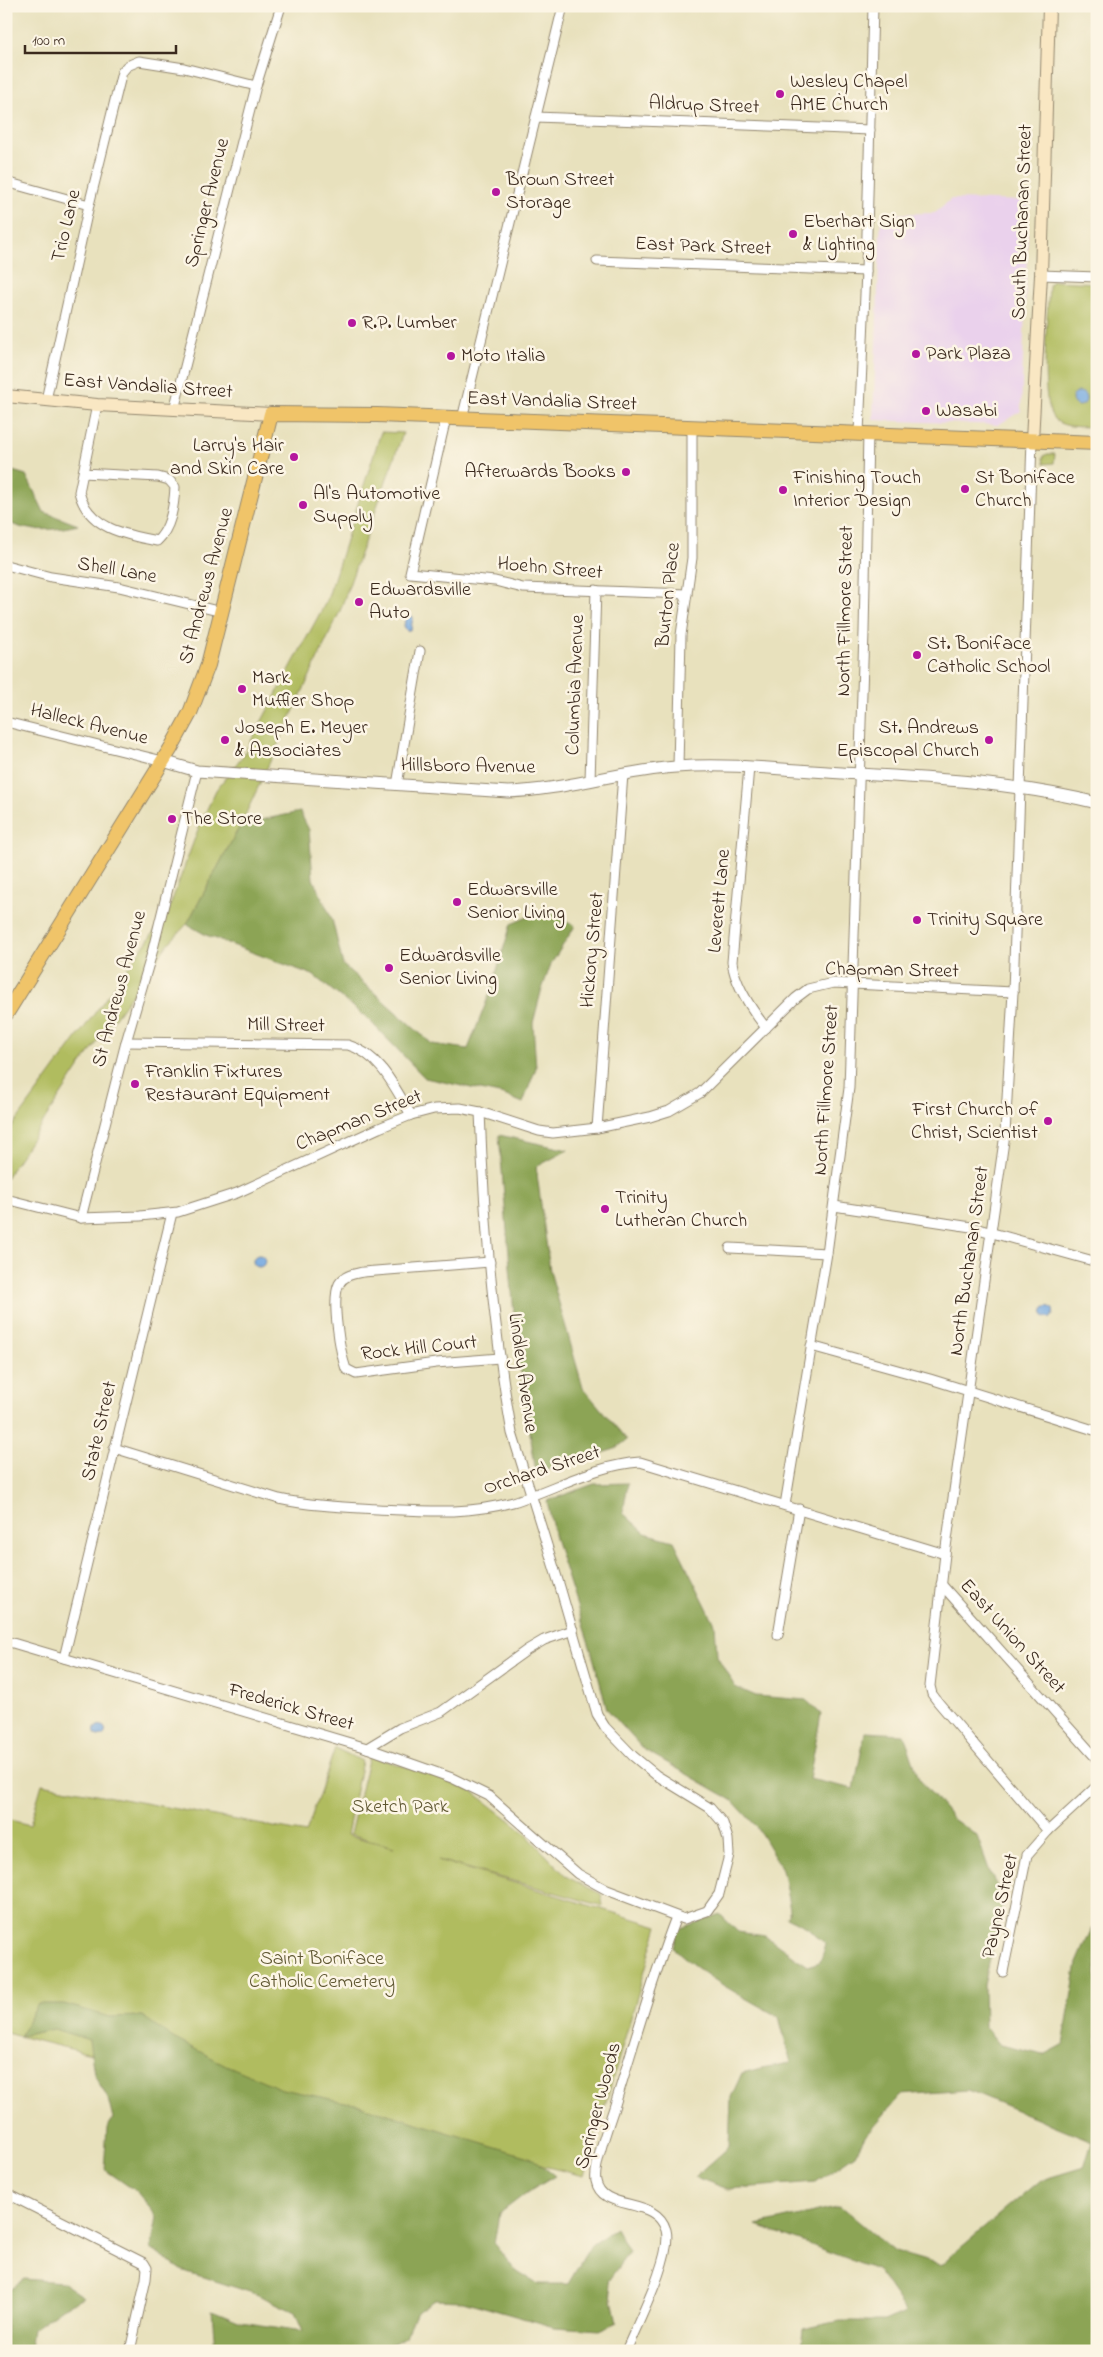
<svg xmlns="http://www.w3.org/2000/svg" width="1103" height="2357" font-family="'Indie Flower',sans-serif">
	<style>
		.built { fill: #ead1ec }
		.green { fill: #b0bc5e; stroke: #76733e }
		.forest { fill: #8ca455; stroke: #64673a }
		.water { fill: #74a9e1; stroke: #586a80 }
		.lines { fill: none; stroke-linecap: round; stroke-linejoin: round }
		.minor-casing { stroke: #92866e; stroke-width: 11 }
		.tertiary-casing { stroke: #92866e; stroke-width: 13 }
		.secondary-casing { stroke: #92866e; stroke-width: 14 }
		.primary-casing { stroke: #92866e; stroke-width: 16 }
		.minor { stroke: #fff; stroke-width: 9 }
		.tertiary { stroke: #fff; stroke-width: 11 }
		.secondary { stroke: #f9e7c3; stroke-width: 12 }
		.primary { stroke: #f0c469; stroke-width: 14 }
		.poi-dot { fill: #b5179e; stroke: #fcf5e5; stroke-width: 2 }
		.labels { text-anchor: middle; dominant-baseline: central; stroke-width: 5; stroke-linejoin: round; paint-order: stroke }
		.poi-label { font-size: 20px; fill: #3b2a1e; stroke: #fcf5e5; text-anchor: start }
		.street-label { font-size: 20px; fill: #3b2a1e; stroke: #fcf5e5 }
		.park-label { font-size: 20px; fill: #5e5631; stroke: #fcf5e5 }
	</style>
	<rect width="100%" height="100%" fill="#fcf5e5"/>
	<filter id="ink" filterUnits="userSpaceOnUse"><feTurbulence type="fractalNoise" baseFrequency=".02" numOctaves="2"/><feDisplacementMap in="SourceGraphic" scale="10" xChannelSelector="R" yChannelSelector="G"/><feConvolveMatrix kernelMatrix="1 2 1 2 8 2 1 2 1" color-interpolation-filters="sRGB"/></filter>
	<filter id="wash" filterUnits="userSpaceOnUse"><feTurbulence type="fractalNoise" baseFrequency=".0096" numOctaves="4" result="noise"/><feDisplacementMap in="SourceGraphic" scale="20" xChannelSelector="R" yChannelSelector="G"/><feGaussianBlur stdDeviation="1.12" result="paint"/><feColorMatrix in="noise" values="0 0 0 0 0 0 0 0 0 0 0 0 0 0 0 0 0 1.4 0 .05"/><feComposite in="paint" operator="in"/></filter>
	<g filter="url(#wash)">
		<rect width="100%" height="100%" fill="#e8e1bd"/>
		<!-- built -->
		<polygon class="built" points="951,199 1029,201 1021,411 998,425 873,420 881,214 935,213"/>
		<!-- green -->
		<g class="green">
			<path d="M1054,281L1097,283V427C1084,426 1066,429 1055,420C1038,406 1048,311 1049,286L1051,282Z"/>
			<polygon points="381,432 403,433 340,611 241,824 187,924 168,944 78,1069 6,1178 6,1135 167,914 200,824 216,790 244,754 327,600"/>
			<polygon points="1047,454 1055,454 1054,463 1044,464 1043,457"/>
			<polygon points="335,1748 362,1761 347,1835 394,1847 350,1834 369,1756 410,1768 472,1791 520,1828 567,1877 601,1894 603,1906 438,1860 658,1926 584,2176 6,2033 6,1819 30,1825 42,1784 306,1833"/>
		</g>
		<!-- forest -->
		<g class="forest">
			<path d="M6,469L26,475L44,512L78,525C58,530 22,534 6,520Z"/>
			<polygon points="300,812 309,830 313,879 332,919 343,965 432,1044 468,1049 491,990 511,924 547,909 575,926 551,964 541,992 533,1023 536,1068 523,1103 504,1095 425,1078 368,1019 313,975 206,935 187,924 241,824"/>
			<polygon points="499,1135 568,1150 536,1167 550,1271 583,1388 627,1440 615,1449 536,1473 516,1339"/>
			<path d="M628,1483L623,1513L645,1533L674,1541L715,1624L717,1656L735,1687L756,1696L806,1700L821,1714L809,1779L854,1789L865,1732L904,1734L919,1779L953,1819L977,1836L991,1875L1004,1899L984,1985L985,2027L1000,2045L1044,2055L1063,2045L1077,1963L1092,1928L1097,1931V2351H806L801,2348L803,2329L840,2321H885L906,2312L876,2269L757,2225L840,2206L895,2252L940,2265L1041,2180L1084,2167L1092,2141L968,2090L901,2095L866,2135L855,2155L816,2182L728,2189L695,2177L729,2147L731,2097L742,2073L761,2068L791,2063L779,2017C742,1996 705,1978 674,1948L678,1929L720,1914L738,1932L765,1936L807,1966L820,1962L826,1945L809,1928L786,1917L790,1910L782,1869L757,1827L732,1800L643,1749L607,1709L592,1653L555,1538L547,1501L594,1484Z"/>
			<polygon points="38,2004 64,2004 110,2017 142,2016 173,2038 226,2065 282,2089 355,2104 532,2158 555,2176 525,2194 499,2214 494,2244 515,2270 537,2284 568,2284 591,2245 616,2228 629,2252 608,2281 617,2322 600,2330 554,2327 463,2301 434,2300 417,2312 406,2336 381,2351 215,2351 212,2310 241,2322 303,2331 295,2312 256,2294 181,2270 151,2249 157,2217 137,2192 104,2169 107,2128 113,2119 108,2099 94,2074 89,2040 54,2029 20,2036"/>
			<polygon points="24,2279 62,2282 84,2297 62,2308 33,2329 30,2351 6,2351 6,2292"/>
		</g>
		<!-- water -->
		<g class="water">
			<circle cx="1079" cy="399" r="7"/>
			<polygon points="410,615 413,617 411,629 407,631 404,626 405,619"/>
			<circle cx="259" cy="1261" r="6"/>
			<circle cx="1048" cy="1312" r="5.5"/>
			<circle cx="100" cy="1731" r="5.5"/>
		</g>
	</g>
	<g filter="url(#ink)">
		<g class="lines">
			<defs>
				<g id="minor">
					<polyline points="536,117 870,130"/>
					<polyline points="6,182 89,205"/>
					<polyline points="597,261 866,271"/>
					<polyline points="1041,275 1097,277"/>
					<polyline points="46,400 89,205 122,72 127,66 139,61 184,68 256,86"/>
					<polyline points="174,410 256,86 281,6"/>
					<polyline points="446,418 410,573 495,581 523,588 687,594"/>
					<polyline points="462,419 563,6"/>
					<polyline points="859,433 866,271 873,6"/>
					<polyline points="1032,440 1013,992 1005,1134 945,1554 930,1686 932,1694 938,1702 1048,1831"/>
					<path d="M83,473L158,477L169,480L175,487C174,506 171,528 157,541C125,535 88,528 79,492L97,405"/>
					<polyline points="6,565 51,577 119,587 222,612"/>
					<polyline points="6,722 163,761"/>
					<polyline points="678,767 681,635 692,558 692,427"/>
					<path d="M749,767L732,962C735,985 752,1010 766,1028"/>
					<polyline points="590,780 596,590"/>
					<polyline points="397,785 420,651"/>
					<path d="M126,1042L348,1045C380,1054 395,1088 411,1115"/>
					<polyline points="597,1128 623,774"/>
					<polyline points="6,1199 81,1218 140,1216 178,1212 237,1193 379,1128 411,1115 434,1109 460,1108 480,1112 539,1131 553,1133 597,1128 650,1117 669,1111 700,1093 796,998 808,989 833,983 1013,992"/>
					<polyline points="834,1206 971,1227 1097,1262"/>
					<polyline points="81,1218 126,1042 152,953 197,771"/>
					<polyline points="730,1248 827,1253"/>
					<path d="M490,1262L363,1272C354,1274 344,1275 339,1284C331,1300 340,1352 346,1369L356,1374L436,1363L500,1358"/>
					<polyline points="811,1346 930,1379 1097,1431"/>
					<path d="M114,1448L279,1499C312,1506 344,1507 378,1509C426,1511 466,1515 513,1502C555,1489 595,1465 640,1462L945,1554"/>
					<polyline points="785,1505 827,1253 849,1088 864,632 868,433"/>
					<polyline points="941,1584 1097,1759"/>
					<polyline points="778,1635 799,1509"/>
					<polyline points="6,1641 367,1748 400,1728 441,1712 527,1650 544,1640 573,1630"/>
					<polyline points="64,1658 172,1213"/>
					<path d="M367,1748L452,1778L489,1796L578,1874L607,1890L684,1919L707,1911L719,1894L729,1855L728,1839L723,1823L710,1808L656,1775L633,1756L605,1727L597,1714L560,1587L512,1433C493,1328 484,1219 480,1112"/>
					<polyline points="1003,1972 1027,1855 1048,1831 1097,1786"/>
					<polyline points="6,2193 144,2263 147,2268 146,2279 130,2351"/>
					<path d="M626,2351C637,2324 673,2255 666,2230C656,2195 602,2213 596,2181C593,2167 609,2123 614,2108C634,2044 652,1979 676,1917"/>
				</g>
				<path id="tertiary" d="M163,761L197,771L508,792C565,790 620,771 676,767C731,763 787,770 842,773C928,778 1013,782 1097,803"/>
				<g id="secondary">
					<polyline points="6,396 97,405 271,414"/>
					<polyline points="1032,440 1041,275 1049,6"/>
				</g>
				<polyline id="primary" points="6,1014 171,748 190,713 208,665 271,414 377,415 1097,443"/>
			</defs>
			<!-- minor casing -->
			<use href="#minor" class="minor-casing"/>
			<!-- tertiary casing -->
			<use href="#tertiary" class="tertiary-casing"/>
			<!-- secondary casing -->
			<use href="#secondary" class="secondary-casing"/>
			<!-- primary casing -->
			<use href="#primary" class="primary-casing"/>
			<!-- minor -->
			<use href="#minor" class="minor"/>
			<!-- tertiary -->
			<use href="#tertiary" class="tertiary"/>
			<!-- secondary -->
			<use href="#secondary" class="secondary"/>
			<!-- primary -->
			<use href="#primary" class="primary"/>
		</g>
	</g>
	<!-- markers -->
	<g class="poi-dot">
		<circle cx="780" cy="94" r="5"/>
		<circle cx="496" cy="192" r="5"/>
		<circle cx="793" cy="234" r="5"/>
		<circle cx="352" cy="323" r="5"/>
		<circle cx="916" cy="354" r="5"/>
		<circle cx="451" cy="356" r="5"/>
		<circle cx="926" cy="411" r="5"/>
		<circle cx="294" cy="457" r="5"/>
		<circle cx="626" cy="472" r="5"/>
		<circle cx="965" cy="489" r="5"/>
		<circle cx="783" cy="490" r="5"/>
		<circle cx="303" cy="505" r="5"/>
		<circle cx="359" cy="602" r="5"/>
		<circle cx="917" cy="655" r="5"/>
		<circle cx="242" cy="689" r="5"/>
		<circle cx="225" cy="740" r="5"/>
		<circle cx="989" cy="740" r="5"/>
		<circle cx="172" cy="819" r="5"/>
		<circle cx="457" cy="902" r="5"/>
		<circle cx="917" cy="920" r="5"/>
		<circle cx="389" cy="968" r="5"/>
		<circle cx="135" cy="1084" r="5"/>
		<circle cx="1048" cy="1121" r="5"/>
		<circle cx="605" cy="1209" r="5"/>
	</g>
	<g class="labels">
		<!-- poi labels -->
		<g class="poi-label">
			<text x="790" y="82">Wesley Chapel<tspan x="790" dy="23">AME Church</tspan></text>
			<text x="506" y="180">Brown Street<tspan x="506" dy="23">Storage</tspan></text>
			<text x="803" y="222">Eberhart Sign<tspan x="803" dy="23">&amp; Lighting</tspan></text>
			<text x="362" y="323">R.P. Lumber</text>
			<text x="926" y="354">Park Plaza</text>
			<text x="461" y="356">Moto Italia</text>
			<text x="936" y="411">Wasabi</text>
			<text x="284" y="446" text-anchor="end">Larry's Hair<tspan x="284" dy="23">and Skin Care</tspan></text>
			<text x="616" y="472" text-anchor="end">Afterwards Books</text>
			<text x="793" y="478">Finishing Touch<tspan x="793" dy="23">Interior Design</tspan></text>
			<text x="975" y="478">St Boniface<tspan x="975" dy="23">Church</tspan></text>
			<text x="313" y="494">Al's Automotive<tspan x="313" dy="23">Supply</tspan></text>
			<text x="369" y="590">Edwardsville<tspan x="369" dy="23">Auto</tspan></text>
			<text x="927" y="644">St. Boniface<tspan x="927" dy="23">Catholic School</tspan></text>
			<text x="252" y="678">Mark<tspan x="252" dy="23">Muffler Shop</tspan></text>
			<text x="235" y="728">Joseph E. Meyer<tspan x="235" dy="23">&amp; Associates</tspan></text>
			<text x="979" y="728" text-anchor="end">St. Andrews<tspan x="979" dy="23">Episcopal Church</tspan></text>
			<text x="182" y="819">The Store</text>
			<text x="467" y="890">Edwarsville<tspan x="467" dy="23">Senior Living</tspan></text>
			<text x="927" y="920">Trinity Square</text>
			<text x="399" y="956">Edwardsville<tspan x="399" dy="23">Senior Living</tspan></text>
			<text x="145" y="1072">Franklin Fixtures<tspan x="145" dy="23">Restaurant Equipment</tspan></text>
			<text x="1038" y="1110" text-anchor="end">First Church of<tspan x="1038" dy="23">Christ, Scientist</tspan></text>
			<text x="615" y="1198">Trinity<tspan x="615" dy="23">Lutheran Church</tspan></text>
		</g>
		<!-- street labels -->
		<g class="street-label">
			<text transform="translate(704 106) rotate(2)">Aldrup Street</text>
			<text transform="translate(208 203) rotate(-76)">Springer Avenue</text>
			<text transform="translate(1023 222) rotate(-88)">South Buchanan Street</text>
			<text transform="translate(67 226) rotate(-77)">Trio Lane</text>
			<text transform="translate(703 247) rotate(2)">East Park Street</text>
			<text transform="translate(148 387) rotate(4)">East Vandalia Street</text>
			<text transform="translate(552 402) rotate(2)">East Vandalia Street</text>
			<text transform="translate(550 569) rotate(5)">Hoehn Street</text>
			<text transform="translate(117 571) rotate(10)">Shell Lane</text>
			<text transform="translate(207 586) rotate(-75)">St Andrews Avenue</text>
			<text transform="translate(669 595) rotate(-84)">Burton Place</text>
			<text transform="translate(846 611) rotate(-89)">North Fillmore Street</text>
			<text transform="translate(576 685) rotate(-88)">Columbia Avenue</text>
			<text transform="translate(89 725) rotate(14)">Halleck Avenue</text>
			<text transform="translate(468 767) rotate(1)">Hillsboro Avenue</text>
			<text transform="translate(720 901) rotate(-85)">Leverett Lane</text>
			<text transform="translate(593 950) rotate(-85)">Hickory Street</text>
			<text transform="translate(892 971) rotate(1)">Chapman Street</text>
			<text transform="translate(120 989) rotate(-75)">St Andrews Avenue</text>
			<text transform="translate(286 1026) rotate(1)">Mill Street</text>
			<text transform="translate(827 1090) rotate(-86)">North Fillmore Street</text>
			<text transform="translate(359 1121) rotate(-22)">Chapman Street</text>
			<text transform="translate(970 1261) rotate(-82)">North Buchanan Street</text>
			<text transform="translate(419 1349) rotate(-6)">Rock Hill Court</text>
			<text transform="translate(522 1373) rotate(82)">Lindley Avenue</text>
			<text transform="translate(100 1431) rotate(-77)">State Street</text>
			<text transform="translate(542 1471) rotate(-18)">Orchard Street</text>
			<text transform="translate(1012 1637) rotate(48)">East Union Street</text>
			<text transform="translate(291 1708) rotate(16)">Frederick Street</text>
			<text transform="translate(1001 1906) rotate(-77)">Payne Street</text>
			<text transform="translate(599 2106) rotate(-75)">Springer Woods</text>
		</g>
		<!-- park labels -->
		<g class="park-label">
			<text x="400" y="1807">Sketch Park</text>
			<text x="322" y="1959">Saint Boniface<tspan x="322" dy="23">Catholic Cemetery</tspan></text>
		</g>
	</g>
	<!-- margin -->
	<rect width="1103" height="2357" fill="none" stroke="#fcf5e5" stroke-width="25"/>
	<!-- scale -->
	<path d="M25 45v8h151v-8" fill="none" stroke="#3b2a1e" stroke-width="2.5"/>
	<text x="32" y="45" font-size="15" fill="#3b2a1e" stroke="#fcf5e5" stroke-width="4" paint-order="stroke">100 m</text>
</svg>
